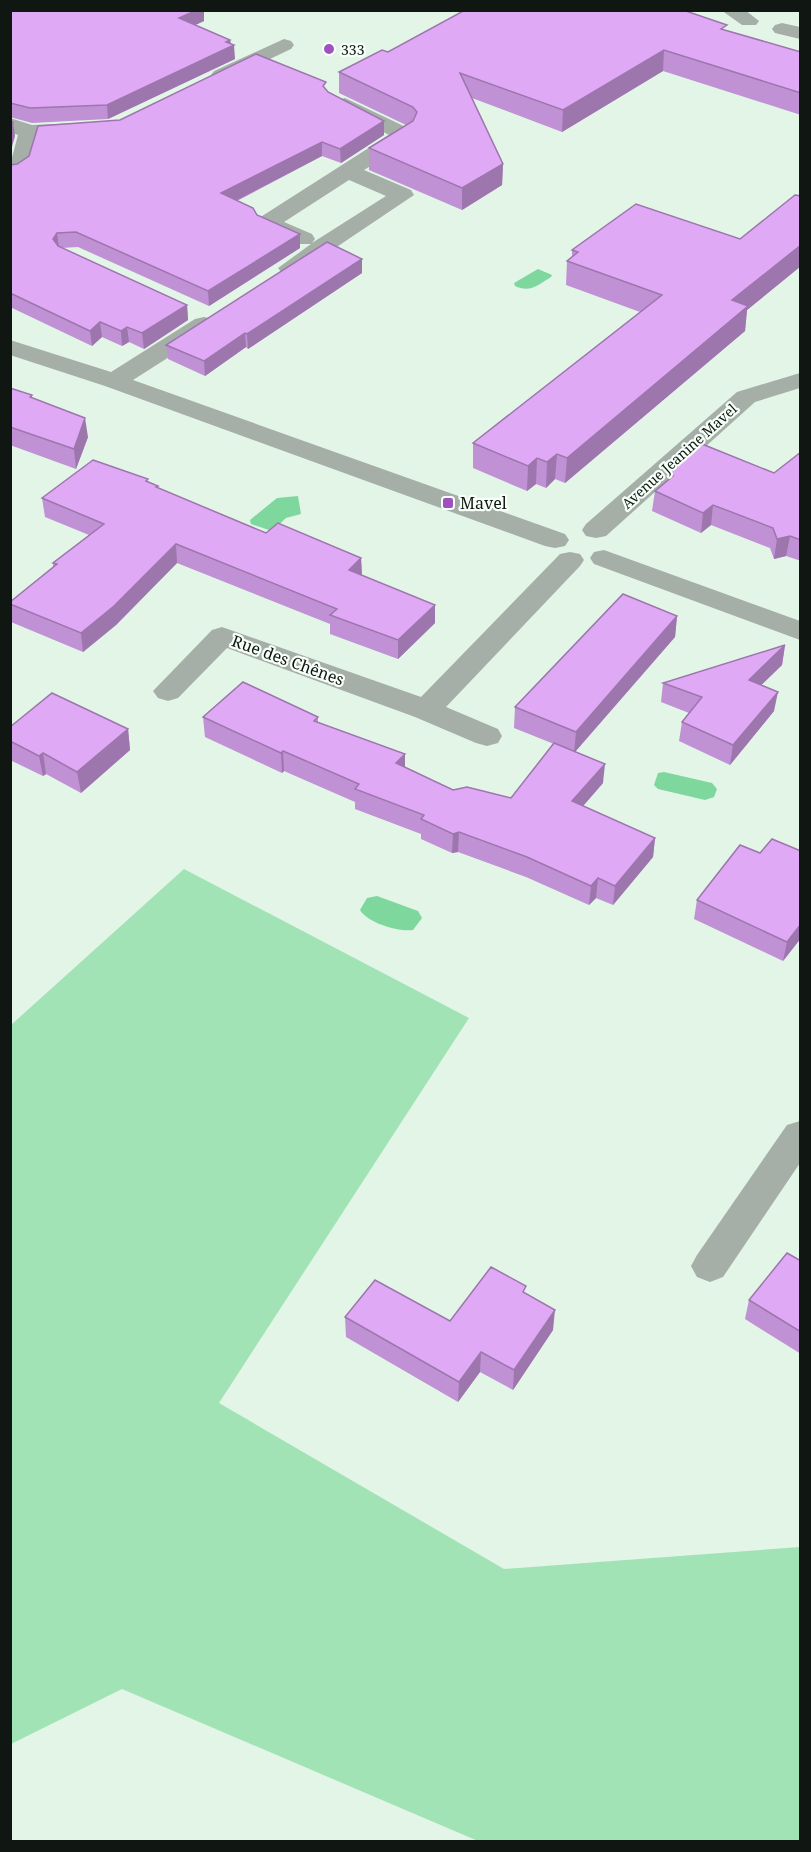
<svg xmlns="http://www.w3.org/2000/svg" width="811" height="1852" font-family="'Noto Serif',serif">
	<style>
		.green { fill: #a2e3b6 }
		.water { fill: #7ed89d }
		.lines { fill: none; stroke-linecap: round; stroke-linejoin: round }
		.minor { fill: #a6aea8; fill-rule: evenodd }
		.wall { fill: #c091d4 }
		.shaded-wall { fill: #9c76ac }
		.building { fill: #dfa9f6; stroke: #9c76ac; stroke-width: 1.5 }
		.poi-dot { fill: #a150bf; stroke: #f7fff9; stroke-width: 2 }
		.labels { text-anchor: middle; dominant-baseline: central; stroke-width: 4.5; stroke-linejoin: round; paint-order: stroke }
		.far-poi-label { font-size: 14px; fill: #101611; stroke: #f7fff9; text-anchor: start }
		.far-street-label { font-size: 14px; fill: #101611; stroke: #f7fff9 }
		.poi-label { font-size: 16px; fill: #101611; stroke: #f7fff9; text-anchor: start }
		.street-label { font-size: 16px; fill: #101611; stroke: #f7fff9 }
	</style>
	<rect width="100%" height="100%" fill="#e2f5e7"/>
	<!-- green -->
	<polygon class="green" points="184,869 469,1018 219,1403 504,1569 800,1547 800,1841 478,1841 122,1689 11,1744 11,1025"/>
	<!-- water -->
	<g class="water">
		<path d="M538,269L552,275L551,277C538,285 530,293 515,286L514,283Z"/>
		<polygon points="298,496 301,514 286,518 272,531 251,524 250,520 277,498"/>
		<polygon points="664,772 712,783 717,789 714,797 705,800 658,789 654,785 658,773"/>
		<path d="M377,896L418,911L422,918L413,930C398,932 368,923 360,910L367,898Z"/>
	</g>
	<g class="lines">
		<!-- minor -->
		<g class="minor">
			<polygon points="721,10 745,10 759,21 756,25 742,25"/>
			<polygon points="782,23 800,27 800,39 775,33 772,29 775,25"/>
			<polygon points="284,39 291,41 294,45 291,49 228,79 214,79 211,75 214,71"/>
			<path d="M345,98L412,130L415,135L412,140L364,170L411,190L414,195L298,273H282L278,268L311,244H296L259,228L256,223L259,218L389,135L338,108L335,104L338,100ZM349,180L386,196L312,243L315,239L312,234L284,222Z"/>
			<path d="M10,118L32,125L82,123L90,124L93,129L90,134L38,138C33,161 36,173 10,179V165L18,135L10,132Z"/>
			<polygon points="204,317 213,319 216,324 213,329 133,380 565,534 569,540 565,546 555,548 545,546 105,386 10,355 10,340 111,372 195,319"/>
			<polygon points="800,373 800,388 755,402 606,536 596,538 586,536 582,530 586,524 737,392"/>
			<polygon points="604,550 800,621 800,640 594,564 590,558 594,552"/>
			<polygon points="570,552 580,554 584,560 580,566 446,707 498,729 502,736 498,743 487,746 476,743 415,717 227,648 178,698 168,701 158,698 153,691 212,630 222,627 421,697 560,554"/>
			<polygon points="800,1121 800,1163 723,1277 710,1282 697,1277 691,1266 697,1255 787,1125"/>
		</g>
	</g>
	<!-- wall -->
	<g class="wall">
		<polygon points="10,10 204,21 195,25 230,40 235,59 108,119 32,123 10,117"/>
		<polygon points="726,31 801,52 801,115 663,71 562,132 472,98 503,164 502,185 462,210 369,170 369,148 406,125 339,93 339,72 388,52"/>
		<polygon points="326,90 328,92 384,121 384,135 341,163 322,156 237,201 300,248 209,306 78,247 61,248 187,305 188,320 144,349 129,342 122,346 102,337 92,346 10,307 10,165 17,164 120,120"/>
		<polygon points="801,196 801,266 747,310 745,331 565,483 555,479 546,488 536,484 527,491 473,468 473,443 640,312 566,285 567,261 572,257 572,250 740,239"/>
		<polygon points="362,259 362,273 248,349 246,347 205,376 168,359 166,345"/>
		<polygon points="10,388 32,395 32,398 88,437 76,469 10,445"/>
		<polygon points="801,452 801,561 786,556 774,559 770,548 711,525 701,533 652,511 655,491 667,482 668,474 774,473"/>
		<polygon points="148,482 158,486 158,488 266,533 361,558 362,575 435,623 398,659 330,634 330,624 177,563 116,625 83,652 11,622 10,602 53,567 53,563 89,535 45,517 42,498"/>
		<polygon points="677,616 675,637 575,752 603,783 583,806 655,838 653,857 613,905 596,898 589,905 526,877 458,852 452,853 421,839 421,834 355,809 355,802 284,771 282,773 205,737 203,717 318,717 318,722 405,767 453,790 511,798 554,744 514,728 515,707"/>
		<polygon points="785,645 782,665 761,685 774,711 730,765 679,741 682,722 689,713 661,702 663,683"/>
		<polygon points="10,727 128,729 130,750 81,793 46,774 43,776 10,760"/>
		<polygon points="801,851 801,938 783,961 694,919 697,900 760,853"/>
		<polygon points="801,1261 801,1354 745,1319 749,1300"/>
		<polygon points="525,1293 553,1330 513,1390 480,1372 458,1402 346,1337 345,1317 450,1321"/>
	</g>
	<!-- shaded-wall -->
	<g class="shaded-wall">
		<polygon points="190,10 204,10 204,21 180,32 179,18"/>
		<polygon points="230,40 231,47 234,45 235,59 108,119 107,105"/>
		<polygon points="664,50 663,71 562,132 563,110"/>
		<polygon points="384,121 384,135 341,163 340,149"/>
		<polygon points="13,122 15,136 10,154 10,132"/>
		<polygon points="322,142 322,156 222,208 221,193"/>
		<polygon points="503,164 502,185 462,210 462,188"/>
		<polygon points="57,233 59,248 53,239"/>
		<polygon points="300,234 300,248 209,306 208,291"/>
		<polygon points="801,245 801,266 747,310 745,331 565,483 567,458 732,300"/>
		<polygon points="362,259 362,273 248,349 247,334"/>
		<polygon points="187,305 188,320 144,349 142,333"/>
		<polygon points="100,322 102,337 92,346 90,331"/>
		<polygon points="127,327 129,342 122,346 121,331"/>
		<polygon points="245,333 246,347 205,376 204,361"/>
		<polygon points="85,418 88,437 76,469 74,449"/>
		<polygon points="557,454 555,479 546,488 547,462"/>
		<polygon points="537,458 536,484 527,491 528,466"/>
		<polygon points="713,505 711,525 701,533 703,513"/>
		<polygon points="790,536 786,556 774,559 777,539"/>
		<polygon points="176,544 177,563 116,625 83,652 81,633"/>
		<polygon points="361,558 362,577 349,570"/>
		<polygon points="435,605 435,623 398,659 398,640"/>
		<polygon points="677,616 675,637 574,753 576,732"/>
		<polygon points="785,645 782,665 746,700 749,680"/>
		<polygon points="778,692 774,711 730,765 733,745"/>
		<polygon points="128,729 130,750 81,793 77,772"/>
		<polygon points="283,751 284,771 282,773 281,753"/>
		<polygon points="43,753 46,774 43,776 39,756"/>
		<polygon points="405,754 405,774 396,763"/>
		<polygon points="605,764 603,783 570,821 572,801"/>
		<polygon points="459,832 458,852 452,853 453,834"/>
		<polygon points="655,838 653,857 613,905 615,886"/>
		<polygon points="598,878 596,898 589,905 591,886"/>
		<polygon points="801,924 801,938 783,961 787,942"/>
		<polygon points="555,1310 553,1330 513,1390 514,1370"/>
		<polygon points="481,1352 480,1372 458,1402 459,1382"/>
	</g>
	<!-- building -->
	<g class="building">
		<polygon points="10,10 197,10 179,18 230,40 226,42 234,45 107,105 30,108 10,103"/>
		<polygon points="465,10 683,10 727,25 721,29 801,52 801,93 664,50 563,110 460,73 503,164 462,188 369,148 413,121 417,112 413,107 339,72 382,50 388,52"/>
		<polygon points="256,54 326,82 323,86 328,92 384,121 340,149 322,142 221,193 253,208 257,215 300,234 208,291 76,232 57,233 53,239 58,246 187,305 142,333 127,327 121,331 100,322 90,331 10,293 10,165 17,164 29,156 38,126 120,120"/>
		<polygon points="10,121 13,122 10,132"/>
		<polygon points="795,195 801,196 801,245 732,300 748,306 567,458 557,454 547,462 537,458 528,466 473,443 662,295 567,261 578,252 572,250 636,204 740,239"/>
		<polygon points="327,242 362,259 247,334 245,333 204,361 166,345"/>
		<polygon points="10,388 32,395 30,397 85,418 74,449 10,427"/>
		<polygon points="702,444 774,473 801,452 801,540 790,536 777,539 773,528 713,505 703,513 655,491 673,476 668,474"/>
		<polygon points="93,460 148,479 146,481 158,486 156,487 266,533 278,523 361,558 349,570 435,605 398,640 330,615 337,609 176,544 114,606 81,633 10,604 10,602 57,564 53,563 104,524 42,498"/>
		<polygon points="623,594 677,616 576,732 515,707"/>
		<polygon points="785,645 749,680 778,692 733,745 682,722 702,697 663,683"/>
		<polygon points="243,682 318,717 314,721 405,754 396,763 453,790 467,787 511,798 554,743 605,764 572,801 655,838 615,886 598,878 591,886 527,857 459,832 453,834 421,819 424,815 355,789 359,784 283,751 281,753 203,717"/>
		<polygon points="52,693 128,729 77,772 43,753 39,756 10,741 10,727"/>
		<polygon points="772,839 801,851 801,924 787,942 697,900 740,845 760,853"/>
		<polygon points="787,1253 801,1261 801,1332 749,1300"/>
		<polygon points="491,1267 526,1286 523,1292 555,1310 514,1370 481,1352 459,1382 345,1317 375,1280 450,1321"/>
	</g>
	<!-- markers -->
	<g class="poi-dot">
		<circle cx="329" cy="49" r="6"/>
		<rect x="442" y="497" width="12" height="12" rx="3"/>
	</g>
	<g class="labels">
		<!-- far-poi labels -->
		<g class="far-poi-label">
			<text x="341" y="49">333</text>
		</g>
		<!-- far-street labels -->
		<g class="far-street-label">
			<text transform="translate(679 456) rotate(-42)">Avenue Jeanine Mavel</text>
		</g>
		<!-- poi labels -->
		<g class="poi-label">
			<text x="460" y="503">Mavel</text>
		</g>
		<!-- street labels -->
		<g class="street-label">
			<text transform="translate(288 660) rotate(20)">Rue des Chênes</text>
		</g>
	</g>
	<!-- border -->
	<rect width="811" height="1852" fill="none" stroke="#101611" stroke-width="24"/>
</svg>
